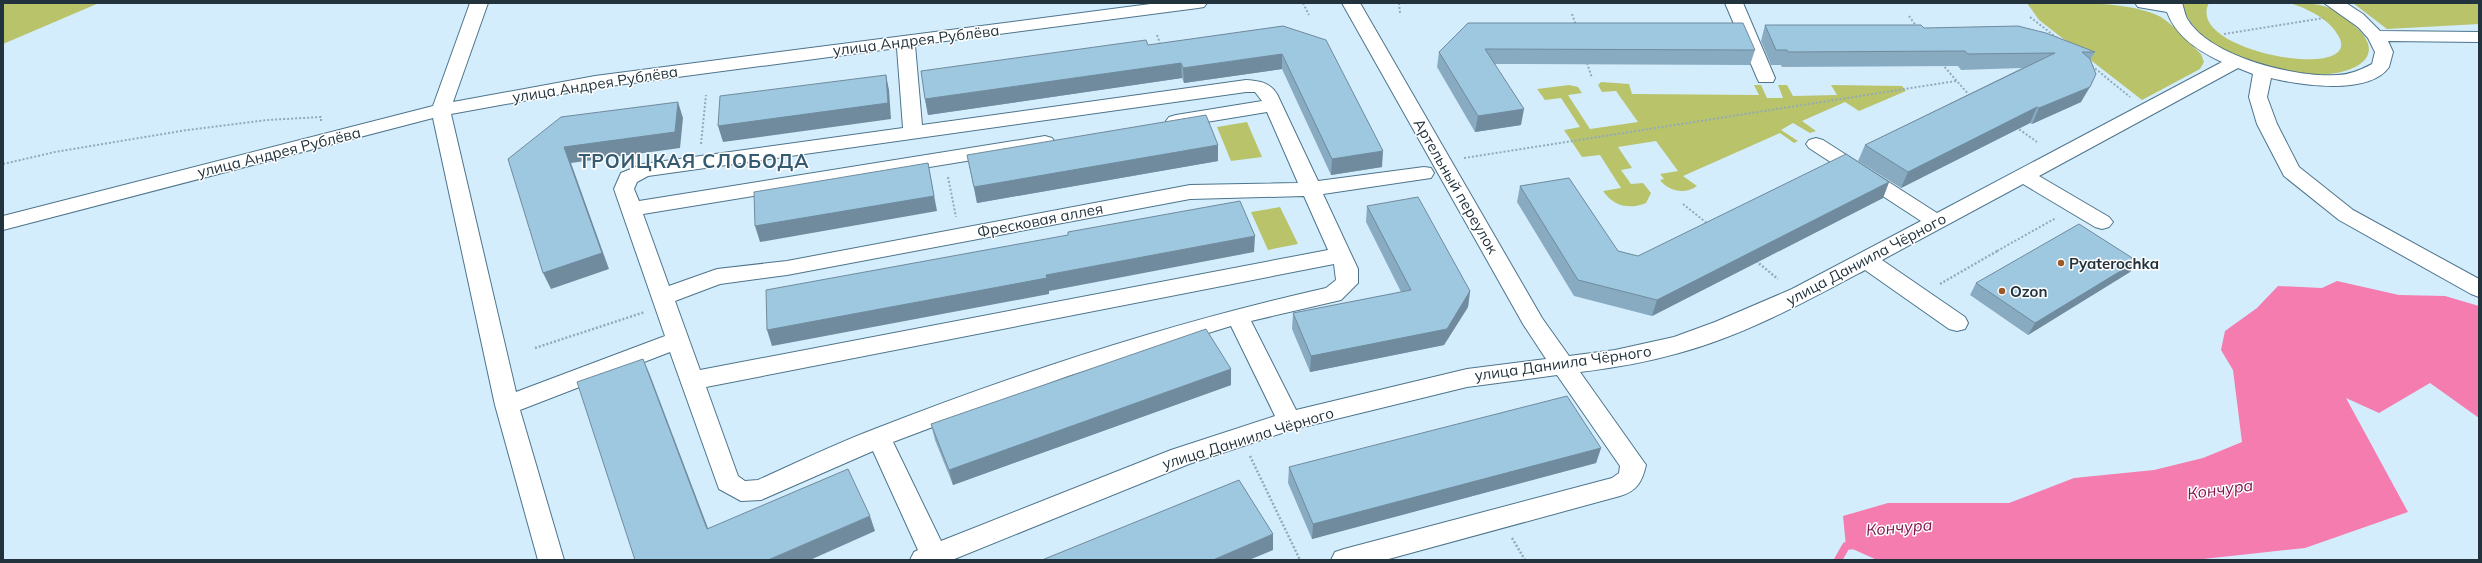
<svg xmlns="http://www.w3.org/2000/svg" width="2482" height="563" font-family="Mulish,sans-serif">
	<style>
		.green { fill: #b8c36a }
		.water { fill: #f47caf }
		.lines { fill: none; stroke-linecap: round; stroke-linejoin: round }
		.stream { stroke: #f47caf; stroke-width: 8 }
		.minor-casing { stroke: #4d748b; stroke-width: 2 }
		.path-far1 { stroke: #93a9b7; stroke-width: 2; stroke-dasharray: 2 2; stroke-linecap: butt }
		.path { stroke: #93a9b7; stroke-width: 2.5; stroke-dasharray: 2 2; stroke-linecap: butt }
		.minor { fill: #fff; fill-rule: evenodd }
		.wall { fill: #88abc1 }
		.shaded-wall { fill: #6f8b9d }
		.building { fill: #9ec7e0; stroke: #6f8b9d }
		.poi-dot { fill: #9c5a27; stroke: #fff; stroke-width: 1.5 }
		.labels { text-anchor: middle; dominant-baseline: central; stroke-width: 3; stroke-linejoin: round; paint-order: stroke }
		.street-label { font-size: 15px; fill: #22333d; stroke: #fff }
		.poi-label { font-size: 15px; font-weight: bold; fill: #22333d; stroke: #fff; text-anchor: start }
		.water-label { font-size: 16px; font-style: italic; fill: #81154d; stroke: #fff }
		.district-label { font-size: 19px; font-weight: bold; letter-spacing: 1px; fill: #355b71; stroke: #fff }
	</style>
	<rect width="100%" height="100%" fill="#d4edfd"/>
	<!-- green -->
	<g class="green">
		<polygon points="3,3 99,3 3,44"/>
		<path d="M2027,3C2066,3 2128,0 2161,17C2175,26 2188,42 2201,54L2204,62L2200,69L2142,100L2039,20Z"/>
		<path d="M2183,3H2209C2183,51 2363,83 2339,37C2330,19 2308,9 2290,3C2321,3 2333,5 2356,27C2386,55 2358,71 2329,74C2286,78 2190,52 2183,3Z"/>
		<polygon points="2353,3 2479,3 2479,24 2387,29"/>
		<path d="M1601,82L1629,84L1632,94L1759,95L1754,85H1761L1767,98H1783L1778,85H1787L1793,96L1837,95L1831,85L1902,86L1906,91L1859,111L1845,102L1802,121L1816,131L1810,133L1793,123L1781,130L1798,141L1794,143L1780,133L1683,176L1697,186C1685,195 1668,191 1660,180L1664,179L1660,174L1678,171L1656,141L1618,147L1632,168L1621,170L1631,184L1643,183L1651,193L1646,203C1629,210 1613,206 1603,191L1621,188L1600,155L1582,157L1564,130L1580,127L1561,98L1545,100L1537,89L1569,85L1578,87L1582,93L1568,95L1590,129L1638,122L1616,91L1602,92L1598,85Z"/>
		<polygon points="1247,122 1262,157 1231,161 1217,127"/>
		<polygon points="1280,207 1298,244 1268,250 1251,212"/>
	</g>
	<!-- water -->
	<polygon class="water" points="2337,281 2399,295 2445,296 2479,306 2479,418 2430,383 2379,413 2346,398 2408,512 2305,548 2194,560 1877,560 1846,546 1843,516 1888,503 2009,503 2074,478 2154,470 2203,458 2242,442 2233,370 2221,350 2225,331 2257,308 2278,286 2322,288"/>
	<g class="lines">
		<!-- stream -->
		<polyline class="stream" points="1838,560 1846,546 1855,545"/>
		<defs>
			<g id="minor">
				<path d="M470,3H488L453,102L595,76L1158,3H1207L1204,7L1198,8L915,45L922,125L1246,80C1260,81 1269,82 1277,94L1318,181L1424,167L1431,168L1434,173L1431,178L1424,179L1323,194L1358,269V283L1341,300L1251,321L1296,410L1467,369L1546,359L1523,324L1342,3H1360L1542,318L1569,356L1615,350L1674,337L1715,322L1792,289L1921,221L1809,148L1806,144L1809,140L1816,138L1823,140L1937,213L2222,62C2200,52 2176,37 2167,12L2138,7L2135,3H2182C2184,8 2185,16 2188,20C2211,57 2296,78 2337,75C2349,75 2361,70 2372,64L2375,52L2368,38L2358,27L2324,3H2346L2363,14L2380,31L2479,32V42L2388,41L2393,52L2389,67C2369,96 2299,85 2271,78L2267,97L2277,124L2299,167L2353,210L2479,279V297L2471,294L2339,220L2284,176L2257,124L2249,97L2253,74L2238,68L2039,176L2109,217L2113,222L2109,227L2102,229L2095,227L2023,184L1882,260L1965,317L1968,323L1965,329L1957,331L1949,329L1865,270C1807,301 1743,336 1679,353C1647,362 1614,368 1580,372L1646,465C1642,482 1637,491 1620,496L1385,560H1331L1335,552L1344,549L1612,478L1619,473L1620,466L1557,375L1467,387L1291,430L1189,464L952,560H910L914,552L918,550L873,451L761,500L741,501L719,489L670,352L520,410L564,560H538L495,405L433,118L3,230V216L433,106ZM897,48L903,128L643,164L621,173L614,189L665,336L516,392L451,114L595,88ZM1246,92H1255L1262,101L1176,115L1169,117L1166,121L1169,125L1176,127L1267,112L1298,183L1190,185L787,261L717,269L669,286L643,214L1045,148L1052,146L1055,142L1052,138L1045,136L639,201L634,189L637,182L648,176ZM1304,196L1328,250L700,370L675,301L720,284L787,275L1190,199ZM1334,264L1336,280L1326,288C1171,323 1020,372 872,430C833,445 796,463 758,480L745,481L738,476L706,387ZM1231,326L1275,416L1171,450L941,541L893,442L1068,376Z"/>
				<polygon points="1725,3 1743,3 1775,78 1773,82 1759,82 1757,78"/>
			</g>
		</defs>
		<!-- minor casing -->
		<use href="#minor" class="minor-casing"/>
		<!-- path-far1 -->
		<g class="path-far1">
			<polyline points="1303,3 1309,15"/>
			<polyline points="1399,3 1400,13"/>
			<polyline points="1572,14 1576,25"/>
			<polyline points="1909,16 1917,27"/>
			<polyline points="2030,17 2057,38"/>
			<polyline points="2224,34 2324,18"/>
			<polyline points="1157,35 1161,46"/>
			<polyline points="1587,63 1592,78"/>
			<polyline points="1942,64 1970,96"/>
			<polyline points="2092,66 2130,97"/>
			<polyline points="2016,127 2037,142"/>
			<polyline points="701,144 706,95"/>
			<polyline points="1464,158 1956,81"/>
			<polyline points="3,164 55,152 187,130 267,120 321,117 321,122"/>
			<polyline points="948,177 956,217"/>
			<polyline points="1683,204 1708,224"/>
			<polyline points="1997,251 2056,218"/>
		</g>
		<!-- path -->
		<g class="path">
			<polyline points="1756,261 1778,279"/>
			<polyline points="1940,284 1999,250"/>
			<polyline points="535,348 645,312"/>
			<polyline points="1250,456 1300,560"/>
			<polyline points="1512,538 1525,560"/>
		</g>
		<!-- minor -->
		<use href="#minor" class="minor"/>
	</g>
	<!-- wall -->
	<g class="wall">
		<polygon points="1468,23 1755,50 1750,65 1495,64 1521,125 1475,132 1437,67 1439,52"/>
		<polygon points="1765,25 1924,28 2095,52 2090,60 2081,102 2032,124 2030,123 1901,188 1858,161 1865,145 2022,68 1961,70 1958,66 1782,67 1781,65 1771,65 1761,41"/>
		<polygon points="1283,26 1382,167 1331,175 1282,69 1184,83 1182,78 928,115 925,99 1148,45"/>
		<polygon points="1218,145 1218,161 977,203 967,155"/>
		<polygon points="1889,182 1883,198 1652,316 1574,296 1517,202 1520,186 1618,251 1638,256"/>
		<polygon points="1367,206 1470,291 1468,307 1444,345 1310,372 1292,329 1293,313 1401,292 1366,222"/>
		<polygon points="2137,261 2130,272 2028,335 1970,295 1976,283"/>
		<polygon points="1231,369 1231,385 953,485 935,440 931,424"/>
		<polygon points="1601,448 1596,463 1312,539 1288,483 1289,467"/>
	</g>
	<!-- shaded-wall -->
	<g class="shaded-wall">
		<polygon points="1282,54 1282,69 1184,83 1183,68"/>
		<polygon points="1181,63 1182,78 928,115 925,99"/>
		<polygon points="886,75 889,90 891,119 723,142 718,126"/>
		<polygon points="2090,87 2081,102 2032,124 2039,108"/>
		<polygon points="678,102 683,118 680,148 571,163 609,269 551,289 543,273 564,147"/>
		<polygon points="2037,107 2030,123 1901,188 1908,172"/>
		<polygon points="1524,109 1521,125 1475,132 1478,116"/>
		<polygon points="1218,145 1218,161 977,203 974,187"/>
		<polygon points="1383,151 1382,167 1331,175 1332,159"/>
		<polygon points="928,163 937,211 760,242 755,226"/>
		<polygon points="1889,182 1883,198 1652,316 1657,300"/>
		<polygon points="1255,236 1254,252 1049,291 1049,294 772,346 767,330 1046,275"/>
		<polygon points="2137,261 2130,272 2028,335 2035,323"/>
		<polygon points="1470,291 1468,307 1444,345 1310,372 1311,356"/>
		<polygon points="643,359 650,375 714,544 707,529"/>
		<polygon points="1231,369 1231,385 953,485 949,470"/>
		<polygon points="1601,448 1596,463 1312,539 1313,524"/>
		<polygon points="870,516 875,531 810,560 768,560"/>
		<polygon points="1273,534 1273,550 1249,560 1213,560"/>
	</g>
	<!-- building -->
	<g class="building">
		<polygon points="1468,23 1743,23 1755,50 1485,49 1524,109 1478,116 1439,52"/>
		<polygon points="1765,25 1921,25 1924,28 2018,26 2046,33 2095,52 2082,52 2090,59 2096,74 2090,87 2039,108 2037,107 1908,172 1865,145 2055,53 1968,54 1965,51 1788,52 1787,50 1776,50"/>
		<polygon points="1283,26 1326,40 1383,151 1332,159 1282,54 1183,68 1181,63 925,99 921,71 1146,40 1148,45"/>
		<polygon points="886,75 888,103 718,126 720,96"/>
		<polygon points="678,102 675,132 564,147 602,253 543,273 508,159 561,117"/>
		<polygon points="1206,115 1218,145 974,187 967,155"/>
		<polygon points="1846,154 1889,182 1657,300 1578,280 1520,186 1569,178 1618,251 1638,256"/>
		<polygon points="928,163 934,196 755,226 754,192"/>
		<polygon points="1418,197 1470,291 1447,329 1311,356 1293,313 1411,290 1367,206"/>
		<polygon points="1240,201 1255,236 1046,275 1047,278 767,330 766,290 1068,235 1068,232"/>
		<polygon points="2079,224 2137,261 2035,323 1976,283"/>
		<polygon points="1206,329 1231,369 949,470 931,424"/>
		<polygon points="643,359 707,529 848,469 870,516 768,560 635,560 577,382"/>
		<polygon points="1567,396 1601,448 1313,524 1289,467"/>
		<polygon points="1239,480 1273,534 1213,560 1042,560"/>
	</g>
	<!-- markers -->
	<g class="poi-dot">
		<circle cx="2061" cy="263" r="4"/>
		<circle cx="2002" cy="291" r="4"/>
	</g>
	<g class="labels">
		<!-- street labels -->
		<g class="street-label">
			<text transform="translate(916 40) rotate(-7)">улица Андрея Рублёва</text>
			<text transform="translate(595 84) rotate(-9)">улица Андрея Рублёва</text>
			<text transform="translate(279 152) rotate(-14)">улица Андрея Рублёва</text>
			<text transform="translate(1456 186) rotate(60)">Артельный переулок</text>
			<text transform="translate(1040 220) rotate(-11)">Фресковая аллея</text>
			<text transform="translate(1866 259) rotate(-28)">улица Даниила Чёрного</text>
			<text transform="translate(1563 363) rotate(-8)">улица Даниила Чёрного</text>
			<text transform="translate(1248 438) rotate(-17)">улица Даниила Чёрного</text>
		</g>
		<!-- poi labels -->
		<g class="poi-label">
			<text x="2069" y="263">Pyaterochka</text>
			<text x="2010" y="291">Ozon</text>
		</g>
		<!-- water labels -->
		<g class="water-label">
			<text transform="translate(2220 489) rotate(-8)">Кончура</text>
			<text transform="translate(1899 527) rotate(-5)">Кончура</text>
		</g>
		<!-- district labels -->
		<g class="district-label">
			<text x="694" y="161">ТРОИЦКАЯ СЛОБОДА</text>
		</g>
	</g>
	<!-- border -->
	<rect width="2482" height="563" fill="none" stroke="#22333d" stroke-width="8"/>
</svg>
